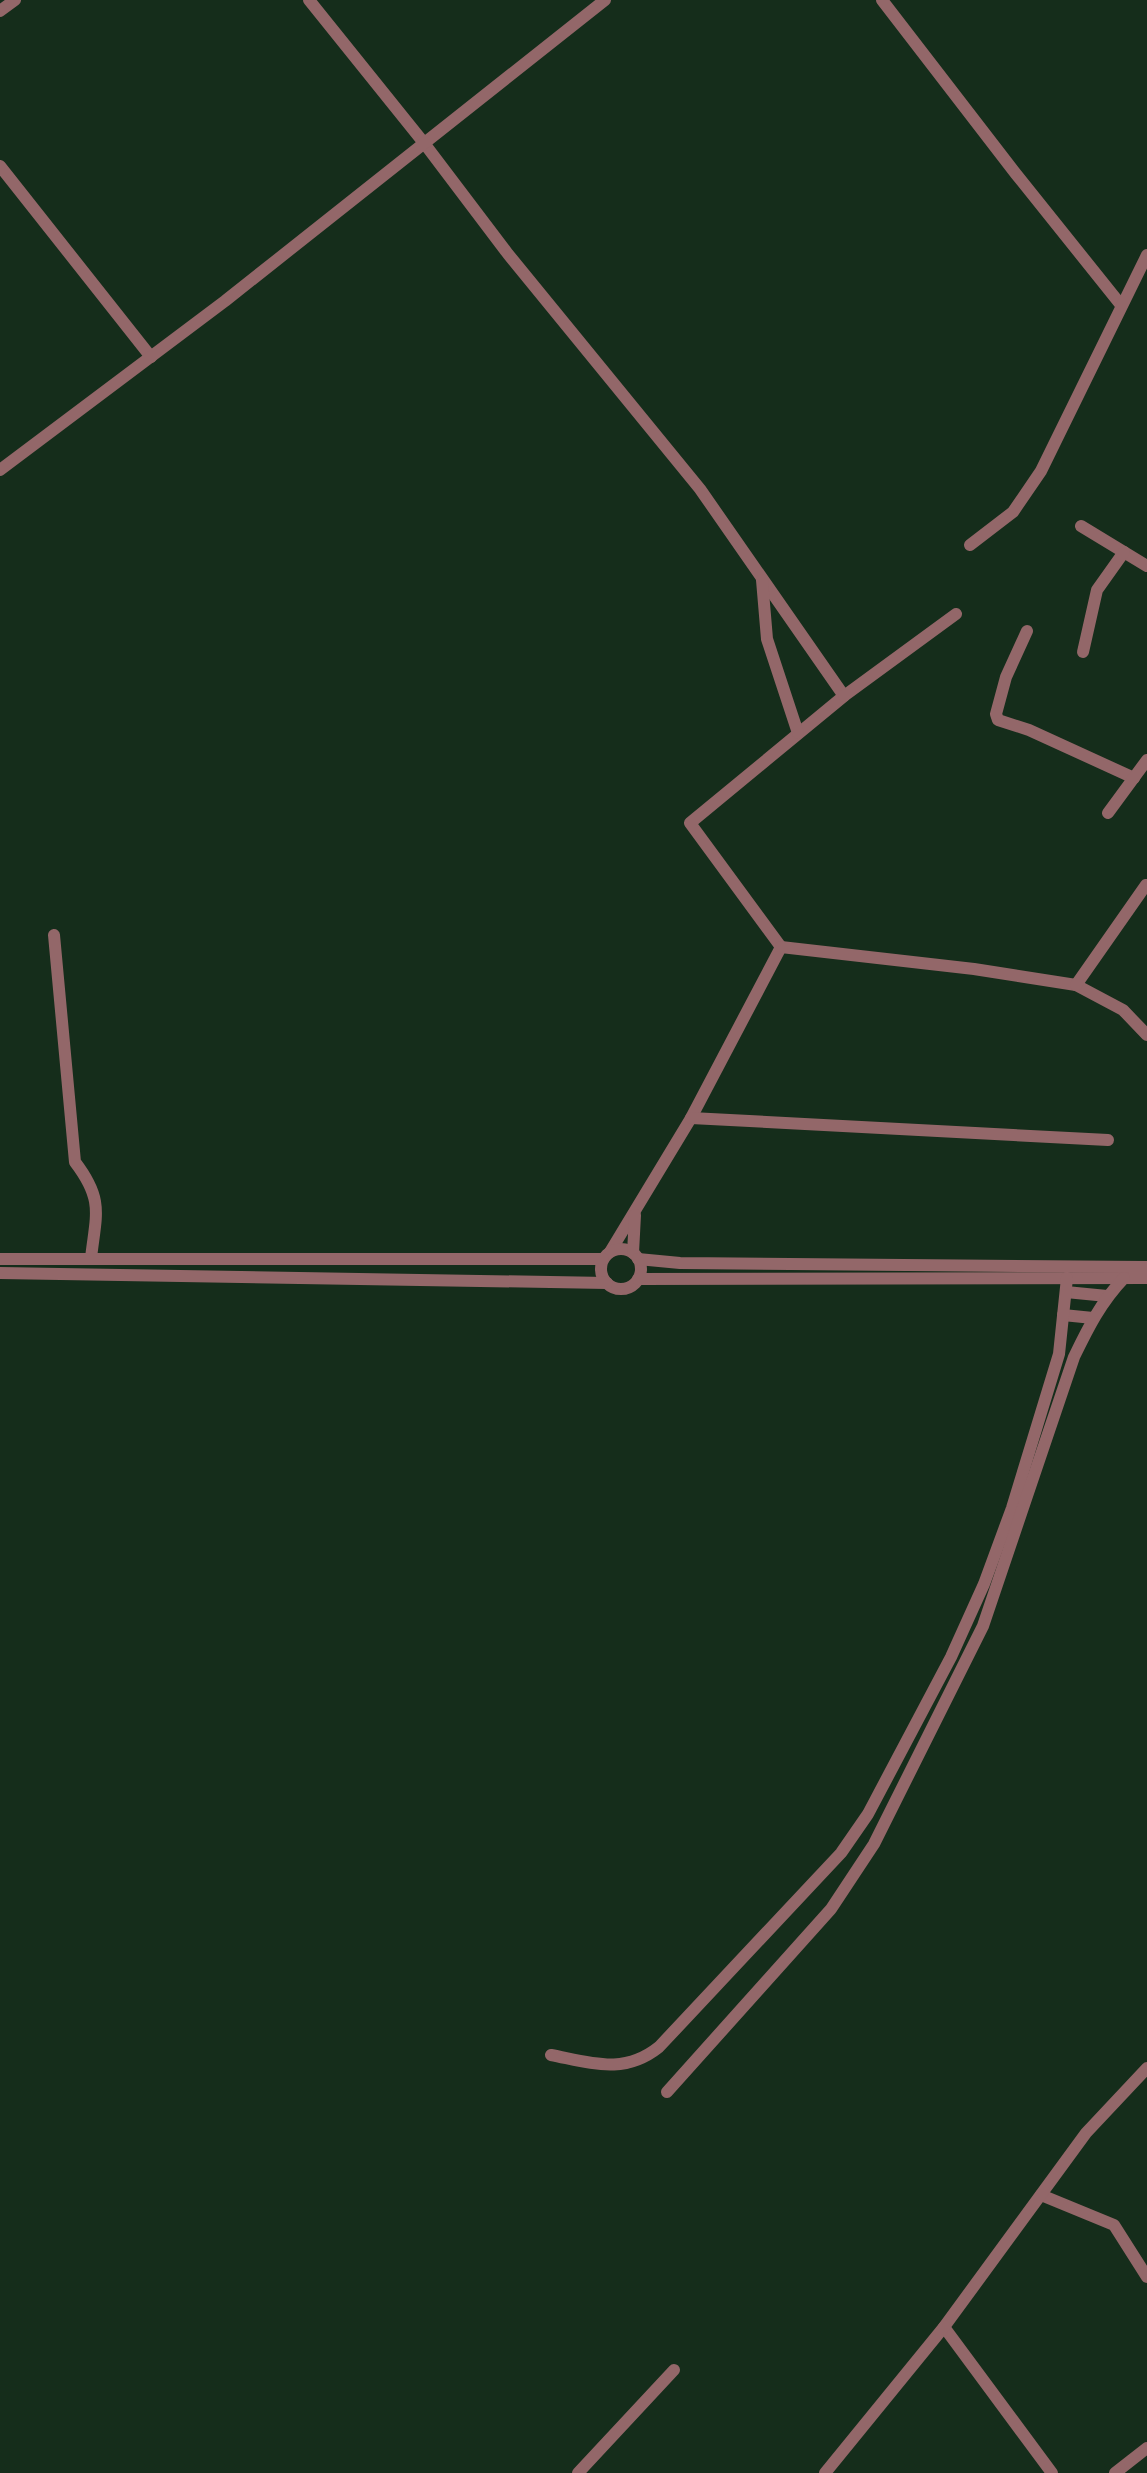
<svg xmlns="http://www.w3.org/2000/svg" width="1147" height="2473" font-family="Figtree,sans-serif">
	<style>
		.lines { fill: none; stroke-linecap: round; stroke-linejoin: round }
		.minor { stroke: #936769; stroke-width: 12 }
	</style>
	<rect width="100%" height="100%" fill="#152d1b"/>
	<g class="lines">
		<!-- minor -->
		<g class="minor">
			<polyline points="309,0 424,143 508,254 700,489 844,696 690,823 781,947 691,1118 610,1252"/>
			<polyline points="882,0 1016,174 1121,305"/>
			<polyline points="0,11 15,0"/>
			<polyline points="0,166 151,357"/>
			<polyline points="0,470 225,301 605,0"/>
			<polyline points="1081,526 1147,566"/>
			<polyline points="970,545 1013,512 1041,471 1147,255"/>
			<polyline points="762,580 767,639 798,733"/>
			<polyline points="1027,631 1006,677 996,714 998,720 1029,730 1134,778"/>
			<polyline points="1083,652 1097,590 1124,552"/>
			<polyline points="844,696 956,614"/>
			<polyline points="1108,813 1147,760"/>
			<path d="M54,935L75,1162C104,1200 96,1214 91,1258"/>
			<polyline points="781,947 974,969 1076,985 1123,1010 1147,1035"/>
			<polyline points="1076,985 1146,885"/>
			<polyline points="691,1118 1108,1140"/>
			<circle cx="621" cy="1269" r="20"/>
			<polyline points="633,1253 635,1215"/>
			<polyline points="0,1259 603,1259"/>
			<polyline points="638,1259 680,1263 1147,1267"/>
			<polyline points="0,1273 607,1283"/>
			<polyline points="638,1279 1147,1278"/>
			<polyline points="1066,1292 1107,1296"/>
			<polyline points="1063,1315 1093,1318"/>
			<path d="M551,2055C592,2063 624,2075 659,2047L841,1853L868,1814L951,1657L984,1584L1012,1508L1059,1354L1067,1278"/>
			<path d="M667,2092L831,1909L874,1844L983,1626L1074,1357C1088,1328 1101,1302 1124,1278"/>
			<polyline points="1041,2195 1114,2225 1147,2277"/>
			<polyline points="944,2327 1052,2473"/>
			<polyline points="578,2473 674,2370"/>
			<polyline points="825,2473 944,2327 1086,2133 1147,2068"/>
			<polyline points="1115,2473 1147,2448"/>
		</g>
	</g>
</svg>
